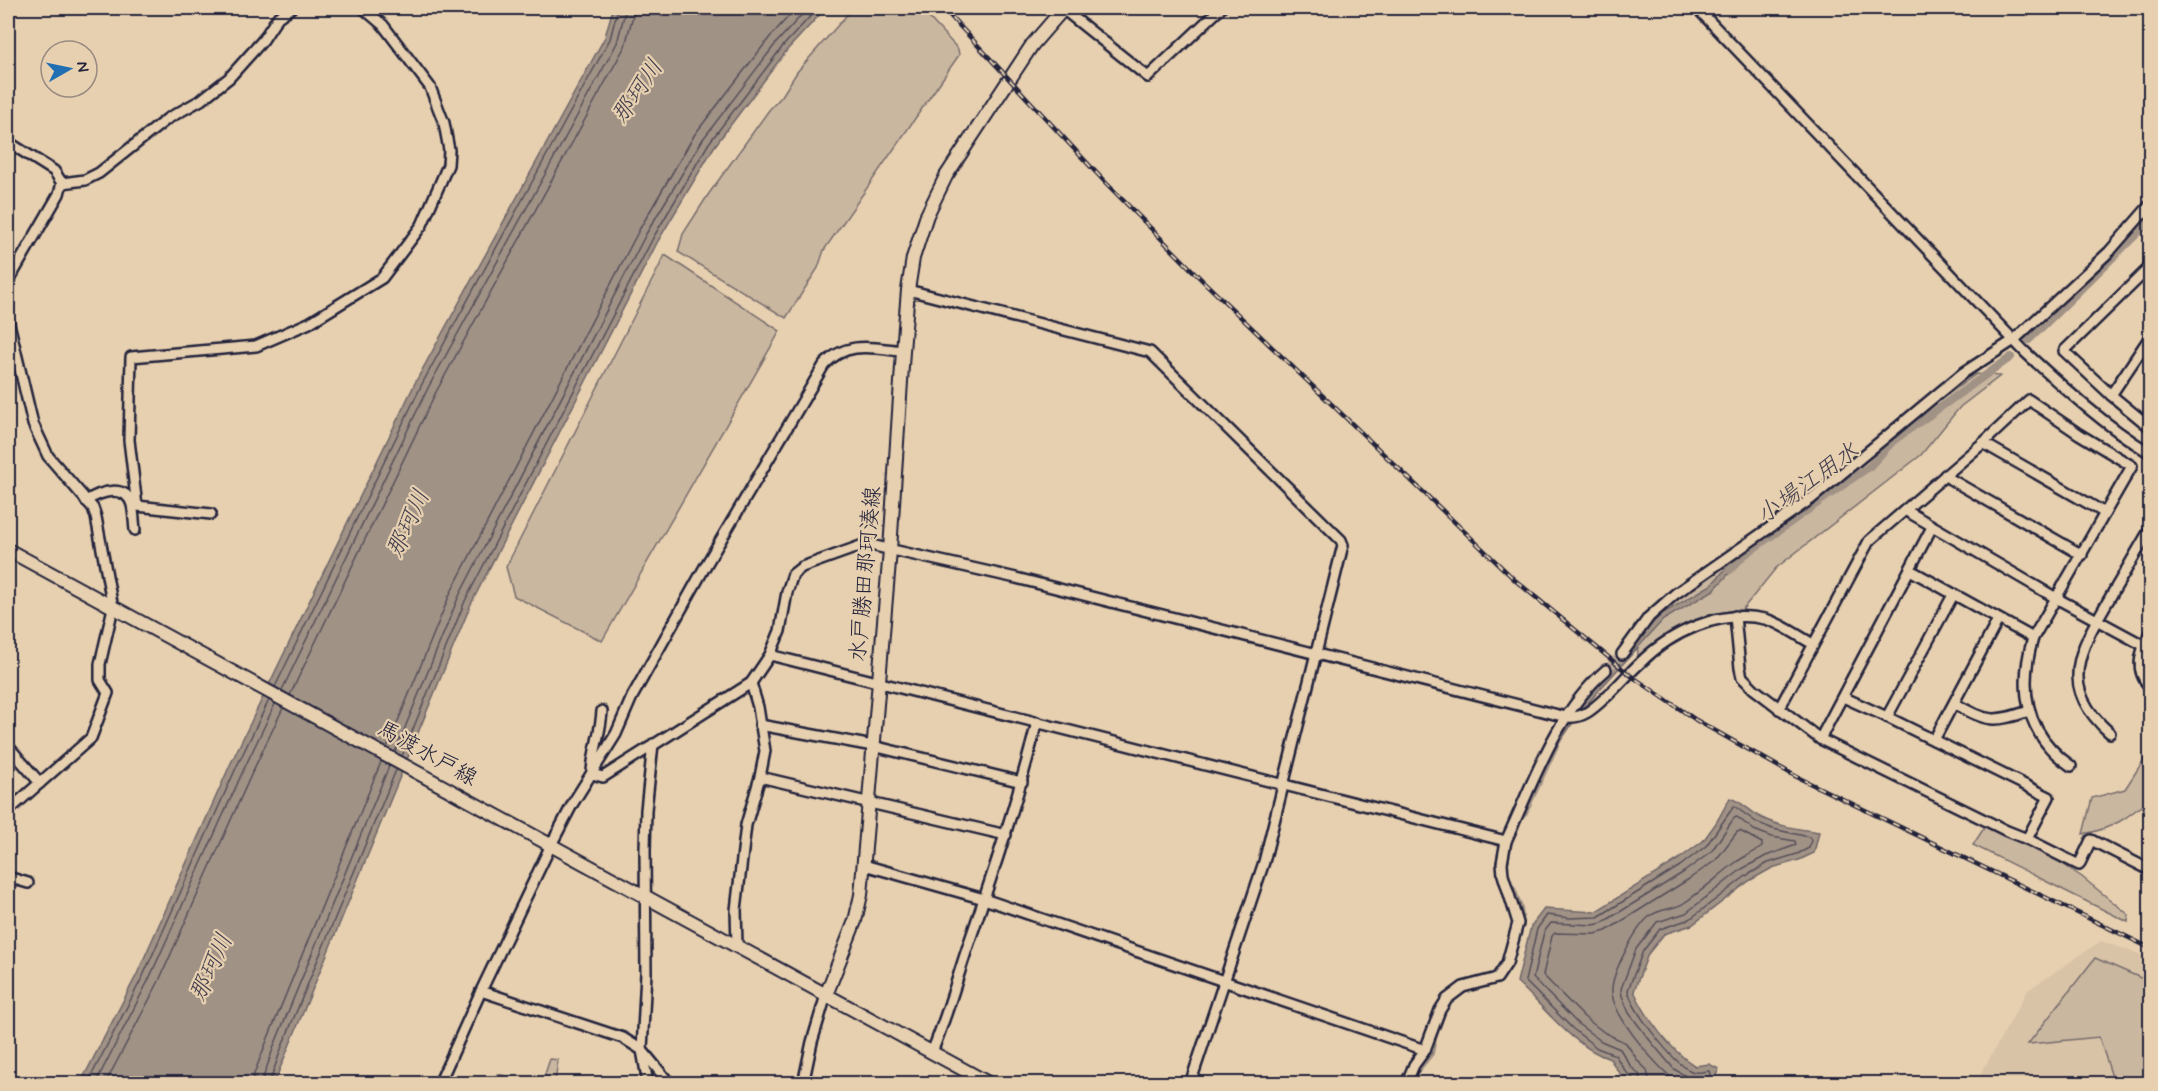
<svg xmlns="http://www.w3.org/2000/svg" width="2158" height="1091" font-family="Mynerve,'Klee One',sans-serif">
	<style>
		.built { fill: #d9c3a7 }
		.green { fill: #cab79f; stroke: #766c6d; stroke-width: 1.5 }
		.water { fill: #a19286; stroke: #6e6568; stroke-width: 1.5 }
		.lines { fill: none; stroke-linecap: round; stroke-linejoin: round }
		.shore { stroke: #554f59; stroke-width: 1.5 }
		.canal { stroke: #a19286; stroke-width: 8 }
		.minor-tunnel { stroke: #c0ad99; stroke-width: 9; stroke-dasharray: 9 4.5; stroke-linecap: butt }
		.minor-casing { stroke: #22223b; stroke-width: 14 }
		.major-casing { stroke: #22223b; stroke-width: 16 }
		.minor { stroke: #e7d0b0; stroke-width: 9 }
		.major { stroke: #e7d0b0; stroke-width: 12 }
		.rail-casing { stroke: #22223b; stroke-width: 4.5 }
		.rail { stroke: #e7d0b0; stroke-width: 2; stroke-dasharray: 7; stroke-linecap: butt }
		.labels { text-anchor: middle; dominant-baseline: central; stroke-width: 4.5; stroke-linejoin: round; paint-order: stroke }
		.street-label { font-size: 22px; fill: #22223b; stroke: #e7d0b0 }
		.water-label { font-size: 24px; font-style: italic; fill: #423e4e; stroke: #e7d0b0 }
	</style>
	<rect width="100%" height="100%" fill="#e7d0b0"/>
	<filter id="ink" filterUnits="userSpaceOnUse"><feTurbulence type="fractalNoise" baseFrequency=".0167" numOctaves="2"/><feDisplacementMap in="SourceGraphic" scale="12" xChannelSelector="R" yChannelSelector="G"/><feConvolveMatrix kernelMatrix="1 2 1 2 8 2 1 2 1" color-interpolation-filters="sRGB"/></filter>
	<g filter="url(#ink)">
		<!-- built -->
		<polygon class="built" points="2101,941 2150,958 2150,1083 1975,1084 2028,990"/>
		<!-- green -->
		<g class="green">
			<polygon points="853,8 920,8 958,49 959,55 824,250 818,268 786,318 678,252 683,234 708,195 769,110 782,96 797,72"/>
			<polygon points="665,255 780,331 602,641 514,596 506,567"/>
			<polygon points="1976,374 2000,376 1960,407 1921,455 1776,568 1742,610 1709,614 1638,657 1637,638 1661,611 1851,474 1914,419"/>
			<path d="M2150,750V798C2129,817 2113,829 2083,834L2092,798L2125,789Z"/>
			<polygon points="1986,825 2036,846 2082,877 2129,915 2128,922 1973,845"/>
			<polygon points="2095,958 2150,982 2150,1075 2139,1083 2114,1083 2099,1037 2028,1044"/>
			<polygon points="550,1059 558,1060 555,1083 542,1083"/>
			<polygon points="497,1074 539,1083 494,1083"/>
		</g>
		<!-- water -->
		<g class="water">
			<polygon points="613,8 826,8 787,50 714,147 658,241 471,604 274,1083 80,1084 137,974 230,765 416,381 605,37"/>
			<polygon points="1733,561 1737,565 1714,590 1663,620 1600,689 1578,715 1558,745 1555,741 1574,712 1596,685 1660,615 1711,585"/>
			<path d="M1730,798C1743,802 1750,812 1762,818C1780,827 1800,829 1819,832L1814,853L1799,860L1772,868L1749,881L1692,925L1664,934L1648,954L1634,991C1647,1019 1669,1049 1695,1066L1709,1064L1719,1069L1712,1083H1631L1622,1077L1610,1059C1572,1046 1546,1009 1517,982L1531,926L1544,909L1595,912L1676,861L1703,841L1716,823Z"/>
		</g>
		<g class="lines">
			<!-- shore -->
			<g class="shore">
				<polyline points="275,687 422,384 610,39 618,8"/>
				<polyline points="282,690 428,388 617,43 626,8"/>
				<polyline points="290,695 436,392 625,46 635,8"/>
				<polyline points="387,748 450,594 639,230 695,134 770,37 796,8"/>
				<polyline points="395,752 458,598 646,234 703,139 777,42 808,8"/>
				<polyline points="402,756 465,601 653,238 709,143 783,46 818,8"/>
				<polyline points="87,1084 143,976 236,768 269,700"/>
				<polyline points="95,1084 149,979 243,771 275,704"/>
				<polyline points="105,1084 158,983 251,775 283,708"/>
				<polyline points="252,1084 254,1074 266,1043 381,762"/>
				<polyline points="261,1084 274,1046 389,766"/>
				<polyline points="269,1084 281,1049 396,770"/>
				<path d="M1634,1084L1633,1078L1626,1072L1615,1055L1597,1048L1573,1029L1525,981L1537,929L1547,915L1569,918L1598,917L1680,866L1706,846L1734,806L1756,822L1773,829L1809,837L1811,840L1809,848L1797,854L1768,863L1746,876L1690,919L1660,929L1643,951L1628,990C1632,1010 1672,1062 1691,1071C1696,1074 1703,1071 1709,1071L1710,1074L1708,1084"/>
				<polyline points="1641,1084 1639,1074 1631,1067 1620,1049 1601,1041 1578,1024 1533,978 1544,932 1551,923 1594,925 1602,923 1684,872 1711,852 1734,818 1737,817 1754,830 1772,837 1795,841 1796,845 1766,856 1742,869 1686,913 1657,922 1636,949 1621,989 1622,996 1629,1013 1652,1043 1674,1069 1689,1078 1698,1080 1700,1084"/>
				<path d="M1650,1084L1647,1070L1638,1061L1626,1043L1605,1033L1584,1017L1543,975L1552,936L1555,933L1595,934L1606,931L1689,879L1716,860L1737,832L1740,831L1762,843V847C1753,853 1743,857 1735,863C1718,876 1702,891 1684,903C1674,910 1660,908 1650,916C1636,927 1610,975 1612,993C1614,1018 1659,1070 1680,1084"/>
			</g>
			<!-- canal -->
			<g class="canal">
				<polyline points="2029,340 2150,221"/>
				<polyline points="1730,570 1743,556 1870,466 1893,441 2011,357"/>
				<polyline points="1524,812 1558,739"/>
				<polyline points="1512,889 1519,908 1521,926"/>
				<polyline points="1413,1074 1430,1053 1434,1034"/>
			</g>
			<!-- minor-tunnel -->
			<polyline class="minor-tunnel" points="1606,670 1622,654"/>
			<defs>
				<g id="minor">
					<path d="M1697,8L2025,352C2065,389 2104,425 2150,453"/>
					<polyline points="1063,9 1148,77 1221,8"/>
					<polyline points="8,142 54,171 62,183 59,194 8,282"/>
					<polyline points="62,183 85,180 99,173 167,119 201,100 229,78 263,40 278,17 291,8"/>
					<polyline points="2150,267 2064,351 2111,395 2150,427"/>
					<polyline points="908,290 1150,352 1341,540 1343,545 1264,862 1190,1084"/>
					<polyline points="8,319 33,424 48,456 93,508 96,517 113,608 100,664 100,680 108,693 91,738 8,811"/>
					<polyline points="2111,395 2150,337"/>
					<polyline points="1983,443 2105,513"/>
					<polyline points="1945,475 1950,479 2082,555"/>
					<path d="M86,501C100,492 126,483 132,505C134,513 134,522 135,530"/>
					<polyline points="1905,510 2056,598 2143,645"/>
					<polyline points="211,514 137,506 129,440 131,357 256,346 309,323 382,278 422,225 448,165 449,150 444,123 430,87 383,25 363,8"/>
					<polyline points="1910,570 2033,638"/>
					<polyline points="1735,616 1740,668 1742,677 1754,689 1820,739 2007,831 2027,839 2049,797 1887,717 1843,697"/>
					<path d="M2150,633C2140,652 2134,670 2150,687"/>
					<polyline points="1622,654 1649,617 1675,594 1811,499 1963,373 2014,340 2109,252 2150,205"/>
					<polyline points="770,655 1506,841"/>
					<path d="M1955,704C1988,722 1993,723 2029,711"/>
					<path d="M1779,709L1869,541L1983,443L2029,400L2079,434L2132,466L2033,638C2018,689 2026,735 2071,766"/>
					<path d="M602,711C601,733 592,753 592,774L603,777L751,683L770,655L780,631L787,592L793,574L802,567L866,544L1016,578L1566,717C1584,719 1595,707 1608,695C1619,685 1629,673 1640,663C1671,632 1720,609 1765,619C1781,623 1798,636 1813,644"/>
					<polyline points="1887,717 1953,595"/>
					<polyline points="760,725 873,746 1022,782"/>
					<path d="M2110,733C2058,687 2078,652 2108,601C2122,577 2136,553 2150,529"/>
					<polyline points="1820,739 1932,527"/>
					<polyline points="1934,740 1998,620"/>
					<polyline points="8,746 40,783"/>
					<polyline points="760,777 1006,835"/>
					<polyline points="2027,839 2079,865 2091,840 2150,870"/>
					<polyline points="864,865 984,899 1425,1050"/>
					<polyline points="8,877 28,883"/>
					<polyline points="737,945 736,910 746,825 760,777 765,751 758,707 751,683"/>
					<polyline points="481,991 623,1038 642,1050 670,1084"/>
					<path d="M932,1052C947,1016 957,978 970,940C995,868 1019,796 1037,722"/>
					<path d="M439,1084L481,991L551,845L573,803L616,734L632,697L706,565L824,365C847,340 873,348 903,351"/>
					<polyline points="648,1084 642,1050 646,973 645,850 646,810 653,744"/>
					<polyline points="803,1084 812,1042 826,995"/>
					<path d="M1406,1084L1414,1065L1425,1050L1440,1010L1447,999L1463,987L1497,978L1507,963L1518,923L1503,875L1502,863L1506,841C1533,783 1556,713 1606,670"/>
				</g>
				<g id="major">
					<polyline points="8,550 990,1084"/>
					<polyline points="826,995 855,921 861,895 890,550 903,351 908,290 913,258 927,215 946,176 1032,45 1064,8"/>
				</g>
			</defs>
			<!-- minor casing -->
			<use href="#minor" class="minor-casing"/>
			<!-- major casing -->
			<use href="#major" class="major-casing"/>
			<!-- minor -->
			<use href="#minor" class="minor"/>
			<!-- major -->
			<use href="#major" class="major"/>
			<defs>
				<polyline id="rail" points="943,8 1104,181 1203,281 1516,581 1630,675 1696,720 1797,777 2150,948"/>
			</defs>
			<!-- rail casing -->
			<use href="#rail" class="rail-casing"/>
			<!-- rail -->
			<use href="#rail" class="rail"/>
		</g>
	</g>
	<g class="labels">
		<!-- street labels -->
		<g class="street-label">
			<text transform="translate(866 574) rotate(-85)">水戸勝田那珂湊線</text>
			<text transform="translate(427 754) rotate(29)">馬渡水戸線</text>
		</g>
		<!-- water labels -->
		<g class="water-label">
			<text transform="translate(638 92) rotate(-56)">那珂川</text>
			<text transform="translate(1808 484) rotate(-36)">小場江用水</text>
			<text transform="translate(409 524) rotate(-66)">那珂川</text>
			<text transform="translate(212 968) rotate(-66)">那珂川</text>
		</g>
	</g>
	<!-- margin -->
	<rect width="2158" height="1091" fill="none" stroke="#e7d0b0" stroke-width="30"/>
	<rect x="15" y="15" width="2128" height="1061" fill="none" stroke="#22223b" stroke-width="2" filter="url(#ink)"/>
	<!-- north arrow -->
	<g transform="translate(69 69) rotate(81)"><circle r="28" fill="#e7d0b0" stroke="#988a81" stroke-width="1.5"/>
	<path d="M0-4.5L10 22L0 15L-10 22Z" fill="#1f6fb2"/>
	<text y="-9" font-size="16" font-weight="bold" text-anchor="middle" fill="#22223b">N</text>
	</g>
</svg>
